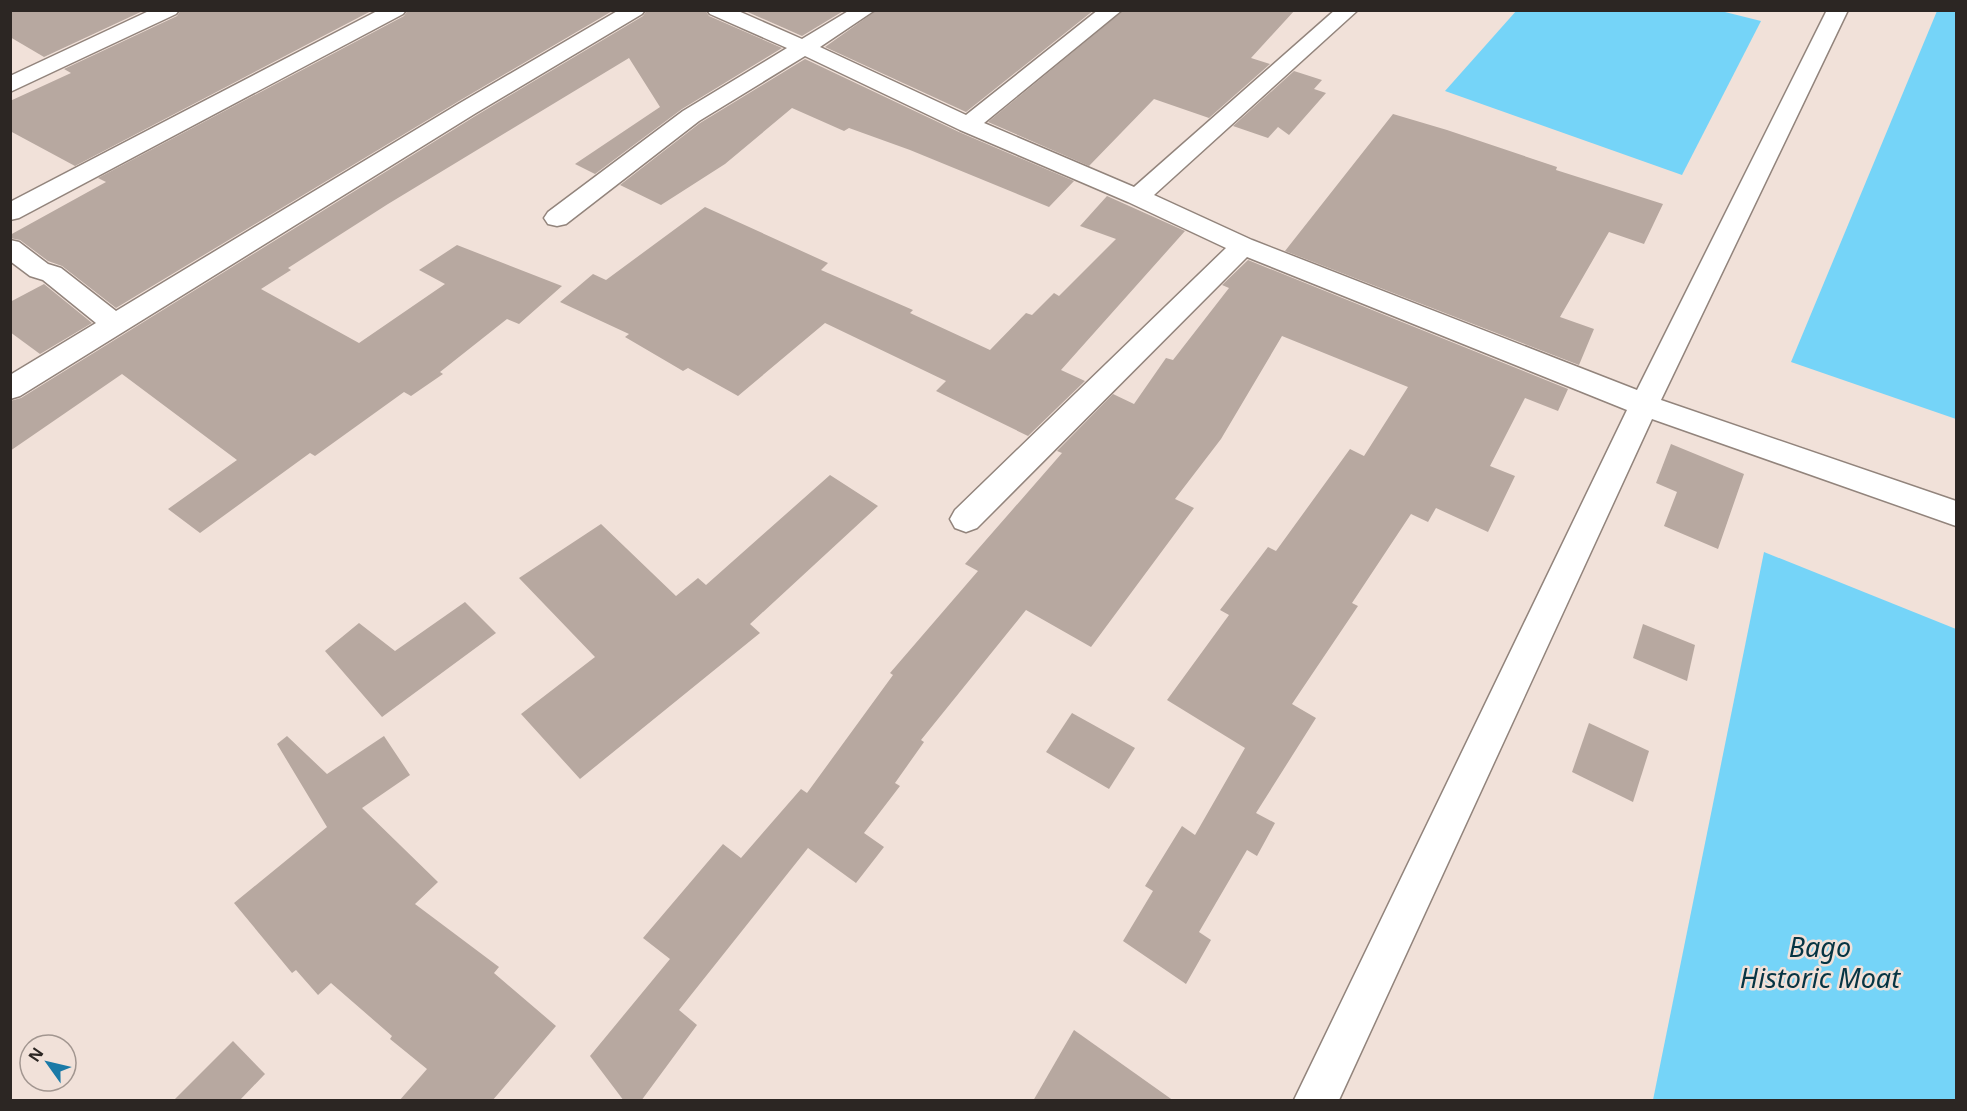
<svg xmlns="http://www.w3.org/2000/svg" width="1967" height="1111" font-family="'Noto Sans',sans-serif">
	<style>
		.water { fill: #75d4f8 }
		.building { fill: #b7a8a0 }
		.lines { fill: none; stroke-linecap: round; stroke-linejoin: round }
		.minor-casing { stroke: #92847c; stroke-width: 3 }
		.minor { fill: #fff; fill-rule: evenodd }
		.labels { text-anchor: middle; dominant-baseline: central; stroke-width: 5; stroke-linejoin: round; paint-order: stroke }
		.near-water-label { font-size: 27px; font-style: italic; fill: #063443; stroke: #f1e1d9 }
	</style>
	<rect width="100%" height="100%" fill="#f1e1d9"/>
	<!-- water -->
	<g class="water">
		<polygon points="1517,10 1721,11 1761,21 1682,175 1445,91"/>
		<polygon points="1937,11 1956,11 1956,419 1791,362"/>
		<polygon points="1764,552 1956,629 1956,1100 1653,1100"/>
	</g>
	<!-- building -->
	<g class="building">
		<polygon points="10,10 145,10 44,57 10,37"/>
		<polygon points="181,10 373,10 75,166 10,131 10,101 71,73 64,69 177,16"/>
		<polygon points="408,10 614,10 459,101 116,308 62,266 48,261 20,240 10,238 10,235 106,182 98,178 404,16"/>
		<polygon points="647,10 705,10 709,16 782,48 682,109 595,174 575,164 660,107 629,58 388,204 288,268 291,270 261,289 359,343 445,284 419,270 457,245 562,286 519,324 507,319 440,372 443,374 411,396 404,392 315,456 310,453 200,533 168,509 237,460 122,374 10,451 10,401 21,398 477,115 643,16"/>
		<polygon points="743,10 845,10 802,36"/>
		<polygon points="877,10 1094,10 966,112 825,47"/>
		<polygon points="1124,10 1295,10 1251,58 1270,64 1209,118 1154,99 1089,166 988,122"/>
		<polygon points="805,59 959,132 1074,181 1049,207 910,150 849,128 844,131 792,108 725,164 661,205 620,185 700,123"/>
		<polygon points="1294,71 1322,80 1314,89 1326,93 1289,135 1278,127 1268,138 1233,126"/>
		<polygon points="1393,114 1447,130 1557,167 1556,170 1663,204 1644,244 1609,232 1560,317 1594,329 1579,365 1285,251"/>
		<polygon points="1107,196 1185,231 1061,370 1085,381 1028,436 936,391 946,381 825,323 738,396 688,368 683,371 625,337 629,334 560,302 593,274 606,280 705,207 828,263 821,270 913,310 910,313 990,350 1026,313 1032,315 1054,293 1059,296 1116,239 1080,226"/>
		<polygon points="1248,260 1568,389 1558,411 1525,398 1490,466 1515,476 1488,532 1436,508 1428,522 1411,514 1352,603 1358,606 1292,704 1316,718 1256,813 1275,823 1257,856 1247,850 1199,932 1211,940 1186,984 1123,941 1153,891 1145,886 1182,826 1195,835 1245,748 1167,700 1229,615 1220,610 1268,547 1276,551 1350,449 1364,456 1408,387 1282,336 1221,439 1175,499 1194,508 1091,647 1026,610 921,740 924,742 895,783 900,786 864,833 884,847 856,883 808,848 679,1010 697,1025 641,1101 624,1101 590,1056 670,959 643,938 723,844 741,858 801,789 807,793 893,675 890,673 978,571 965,564 1062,453 1057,451 1113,394 1134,404 1166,358 1173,360 1229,288 1222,285"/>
		<polygon points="44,284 92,323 40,354 10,332 10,302"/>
		<polygon points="1671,444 1744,474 1718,549 1664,526 1677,492 1656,483"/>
		<polygon points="830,475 878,506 750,624 760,633 580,779 521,714 595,657 519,578 601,524 676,596 698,578 706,585"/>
		<polygon points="465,602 496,633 382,717 325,651 359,623 395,651"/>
		<polygon points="1643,624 1695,645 1687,681 1633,658"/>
		<polygon points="1072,713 1135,748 1109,789 1046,752"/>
		<polygon points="1589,723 1649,751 1633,802 1572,772"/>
		<polygon points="287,736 327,774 384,736 410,775 362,808 438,882 415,904 499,967 494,973 556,1026 492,1101 399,1101 427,1069 390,1039 392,1036 331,983 318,995 296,970 292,973 234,903 327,827 277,744"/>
		<polygon points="1074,1030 1174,1101 1033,1101"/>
		<polygon points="233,1041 265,1074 239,1101 173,1101"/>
	</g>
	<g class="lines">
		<defs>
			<g id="minor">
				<polygon points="151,10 179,10 176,14 10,92 10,76"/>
				<polygon points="379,10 406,10 403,14 19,218 10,220 10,202"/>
				<polygon points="619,10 645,10 642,14 476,113 20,396 10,399 10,375 96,323 43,280 30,276 10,261 10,240 19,242 48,264 61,268 116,311 460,103"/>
				<polygon points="707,10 736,10 802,39 850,10 875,10 820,47 966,115 1098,10 1122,10 984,123 1134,187 1335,10 1358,10 1154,195 1252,240 1637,390 1827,10 1848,10 1661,400 1956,501 1956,526 1652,419 1339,1100 1294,1100 1627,410 1247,257 977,528 966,532 955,528 950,519 955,510 1226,248 1128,202 960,130 805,56 699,121 566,224 557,226 548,224 544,218 548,212 683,111 787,48 710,14"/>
			</g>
		</defs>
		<!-- minor casing -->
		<use href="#minor" class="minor-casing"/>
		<!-- minor -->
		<use href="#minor" class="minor"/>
	</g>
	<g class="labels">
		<!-- near-water labels -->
		<g class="near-water-label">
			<text x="1820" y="946">Bago<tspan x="1820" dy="31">Historic Moat</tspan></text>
		</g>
	</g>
	<!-- border -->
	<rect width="1967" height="1111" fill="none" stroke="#2c2623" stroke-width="24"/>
	<!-- north arrow -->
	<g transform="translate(48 1063) rotate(304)"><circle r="28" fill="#f1e1d9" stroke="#a29690" stroke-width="1.5"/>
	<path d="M0-4.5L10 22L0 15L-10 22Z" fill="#1a7aa7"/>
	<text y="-9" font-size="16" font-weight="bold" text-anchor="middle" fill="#2c2623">N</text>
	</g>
</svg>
